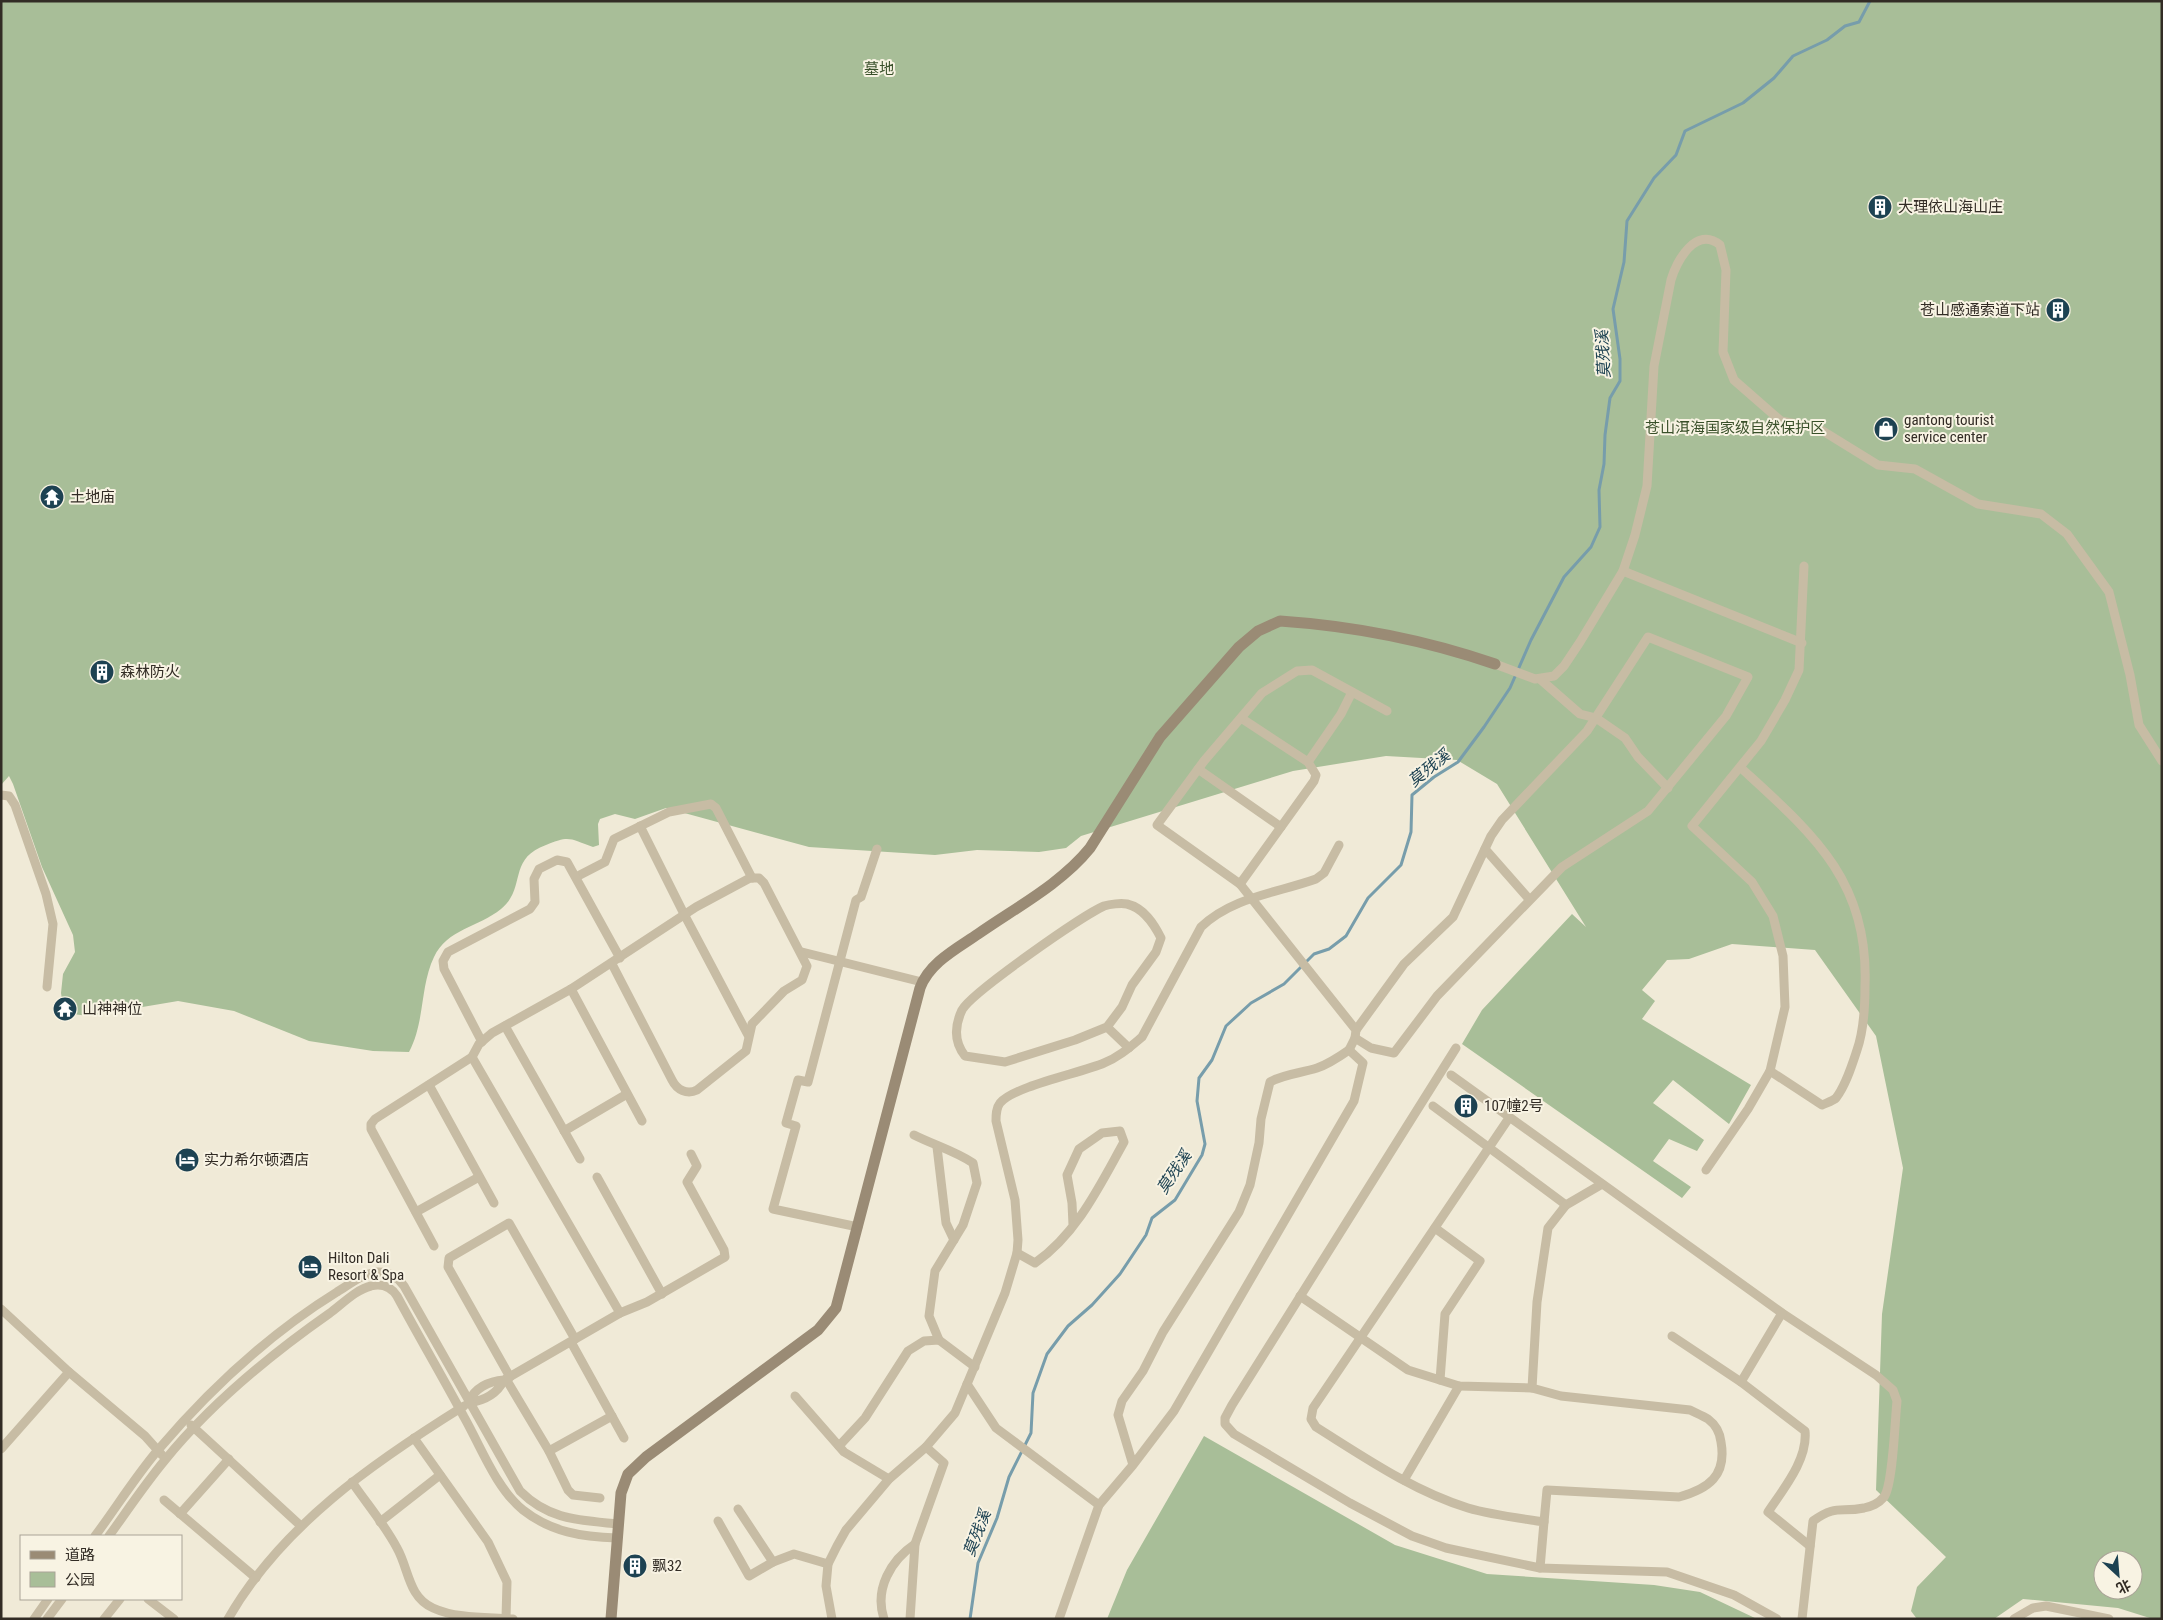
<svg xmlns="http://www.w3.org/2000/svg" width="2163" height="1620" font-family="'Roboto Condensed','Noto Sans SC',sans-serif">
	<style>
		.green { fill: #a8be98; fill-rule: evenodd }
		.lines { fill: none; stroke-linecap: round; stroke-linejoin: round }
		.stream { stroke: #779dab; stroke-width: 3 }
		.street { stroke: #c7bca4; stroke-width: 9 }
		.secondary { stroke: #9a8b75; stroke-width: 11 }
		.labels { text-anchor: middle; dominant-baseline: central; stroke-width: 4; stroke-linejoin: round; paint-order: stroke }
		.park-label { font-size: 15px; fill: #39502a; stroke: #f8f3e3 }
		.poi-label { font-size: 15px; fill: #322c25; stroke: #f8f3e3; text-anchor: start }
		.water-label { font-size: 16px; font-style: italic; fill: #1d4252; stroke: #f8f3e3 }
	</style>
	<rect width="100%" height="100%" fill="#f0ead7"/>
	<!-- green -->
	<g class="green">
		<path d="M1,1H2162V1619H2153L2118,1608L2023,1599L1994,1619H1917L1911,1611L1917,1587L1946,1557L1876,1490L1882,1314L1903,1168L1876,1036L1815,950L1732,944L1689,959L1667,960L1642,990L1655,1001L1642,1019L1751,1085L1729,1124L1673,1080L1653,1103L1704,1140L1697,1151L1669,1139L1653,1161L1691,1187L1682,1198L1462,1044L1482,1010L1572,914L1586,927L1497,784L1457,760L1386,756L1293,771L1081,836L1066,848L1039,852L977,850L935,855L809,847L666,808L635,819L615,814L600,819L598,824L599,845L593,847C570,839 570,835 546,845C507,859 527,888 501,909C479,927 447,929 434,957C420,986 425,1022 409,1052L373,1051L309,1041L234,1011L178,1001L89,1016L64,1013L61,993L63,974L75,952L73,935L42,867L13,784L9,776L1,785ZM2103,1560H2133V1590H2103Z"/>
		<polygon points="1204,1436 1395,1545 1487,1574 1654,1585 1700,1592 1757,1619 1107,1619 1127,1570"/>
	</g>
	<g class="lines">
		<!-- stream -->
		<polyline class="stream" points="970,1619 978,1563 997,1518 1009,1477 1031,1433 1033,1393 1047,1354 1068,1326 1092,1305 1120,1274 1146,1235 1152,1218 1175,1200 1202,1155 1205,1144 1197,1101 1199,1078 1212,1060 1226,1026 1251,1003 1284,984 1314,954 1329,949 1346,936 1368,898 1401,865 1411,832 1412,795 1434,777 1458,762 1484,727 1510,688 1531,640 1564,577 1591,547 1600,527 1599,490 1604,464 1605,435 1610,398 1620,381 1620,359 1613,309 1624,262 1627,221 1654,178 1676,155 1685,131 1743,103 1774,78 1793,56 1827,40 1845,26 1859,22 1870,1"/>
		<!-- street -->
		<g class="street">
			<polyline points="1623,571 1802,643"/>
			<path d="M1495,664L1535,679L1554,676L1564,666L1580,642L1623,571L1635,535L1647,486L1654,366L1671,280C1676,262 1696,225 1720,245L1726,270L1723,352L1734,380L1781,421L1818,428L1878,465L1915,469L1978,504L2041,514L2067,534L2109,592L2130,675L2139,725L2162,761"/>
			<polyline points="1540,679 1580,714 1596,718 1625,738 1638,757 1668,788"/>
			<polyline points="1241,718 1308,762 1341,714 1352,692"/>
			<path d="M1741,768C1812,833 1869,880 1865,986C1865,1007 1864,1030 1857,1050C1852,1065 1846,1085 1836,1098C1833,1101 1826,1103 1822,1105L1770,1071"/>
			<polyline points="1198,769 1281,827"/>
			<polyline points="1,795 9,796 15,805 46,894 53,924 47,987"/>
			<polyline points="640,826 684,914 748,1035"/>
			<polyline points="1485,849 1529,899"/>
			<polyline points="576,877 605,862 614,839 669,812 711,804 716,808 752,878"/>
			<polyline points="1240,884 1314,781 1316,775 1308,762"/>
			<polyline points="802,952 922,982"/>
			<polyline points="571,989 642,1121"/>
			<polyline points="505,1026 580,1159"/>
			<path d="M1107,1027L1075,1040L1005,1062L965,1056C954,1042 954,1027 962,1010C971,993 1083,915 1104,906C1110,904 1121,903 1127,904C1144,908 1154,924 1161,938L1156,952L1132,985L1122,1007L1107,1027L1129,1048"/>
			<polyline points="1355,1038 1371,1048 1394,1053 1437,996 1562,867 1648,811 1726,716 1748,677 1648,637 1587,731 1502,820 1491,836 1453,917 1404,964 1356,1030"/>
			<polyline points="482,1042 444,969 443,961 448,952 530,909 535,902 534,879 539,869 557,860 567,862 620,958"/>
			<polyline points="1456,1048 1232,1405 1225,1418 1225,1424 1234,1434 1350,1503 1412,1536 1446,1548 1540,1568 1667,1572 1734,1595 1777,1619"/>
			<polyline points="1349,1050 1355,1038 1356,1030 1240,884 1157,825 1204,761 1262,693 1297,671 1312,670 1387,711"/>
			<polyline points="472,1057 620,1313"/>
			<path d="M1451,1075L1782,1313L1876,1375L1893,1390L1897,1401C1895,1419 1893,1485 1884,1497C1878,1504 1872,1506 1864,1508C1840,1513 1837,1504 1813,1521L1802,1619"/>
			<polyline points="429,1085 494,1203"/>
			<polyline points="1433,1106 1566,1205"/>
			<path d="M1509,1118L1313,1408L1311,1419L1316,1427C1364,1457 1413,1491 1468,1508C1492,1515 1519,1518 1544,1522L1540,1568"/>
			<polyline points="564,1131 627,1094"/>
			<path d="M914,1135C934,1145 955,1151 973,1163L977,1183L963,1225L935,1271L929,1316L939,1340"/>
			<polyline points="937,1147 946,1223 954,1240"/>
			<polyline points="1706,1170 1748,1109 1770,1071 1785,1007 1783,956 1773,916 1752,882 1692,826 1761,741 1785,700 1799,670 1804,566"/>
			<polyline points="597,1177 662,1294"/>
			<polyline points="416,1212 479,1177"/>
			<polyline points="858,1227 773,1209 796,1126 786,1123 798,1080 808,1082 856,900 861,897 877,849"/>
			<polyline points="1435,1228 1480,1261 1445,1314 1440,1380"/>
			<path d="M434,1246L371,1129V1124L375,1119L472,1057L479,1044L492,1033L571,989L696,907L750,878H759L764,883L807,966L802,980L784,991L752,1024L746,1051L697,1090C687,1095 677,1090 672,1080L612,964"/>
			<path d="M1017,1253L1035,1263C1077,1234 1100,1185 1124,1142L1120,1131L1102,1133L1079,1149L1067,1175L1072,1203L1073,1225"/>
			<polyline points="1300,1296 1408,1370 1459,1386 1532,1388"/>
			<polyline points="1,1309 69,1372 145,1436 162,1455"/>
			<path d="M1782,1313L1741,1382L1805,1431C1808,1459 1784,1488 1768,1512L1810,1546"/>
			<polyline points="1672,1336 1741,1382"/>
			<polyline points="571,1342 624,1438"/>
			<polyline points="510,1377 448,1267 449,1258 509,1223 575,1339"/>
			<polyline points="506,1379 549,1451 568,1490 573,1495 600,1498"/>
			<path d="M504,1380C489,1381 474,1388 468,1403C483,1401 497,1394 504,1380L620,1313L647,1302L725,1257L724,1250L687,1182L697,1166L691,1154"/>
			<polyline points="967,1384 996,1428 1099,1505"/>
			<polyline points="795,1396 844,1452 889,1479"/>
			<polyline points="191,1425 301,1526"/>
			<polyline points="414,1438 488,1542 507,1582 506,1618"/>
			<polyline points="839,1446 865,1418 908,1351 924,1341 939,1340 975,1367"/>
			<polyline points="1,1449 69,1372"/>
			<polyline points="549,1451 612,1416"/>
			<polyline points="1404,1480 1459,1386"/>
			<path d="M352,1482C367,1504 385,1525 397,1548C409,1569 408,1597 433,1608C457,1619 488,1617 513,1619"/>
			<polyline points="164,1500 256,1578"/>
			<polyline points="738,1509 773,1562 794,1554 828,1564"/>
			<polyline points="180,1514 229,1459"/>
			<polyline points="718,1521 749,1576 773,1562"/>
			<polyline points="380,1522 440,1475"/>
			<path d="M1544,1522L1547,1490L1679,1497C1708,1489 1727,1476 1721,1442C1720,1433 1716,1425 1708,1419C1703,1416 1696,1413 1690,1410L1561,1396L1532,1388L1537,1302L1548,1228L1566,1205L1602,1184"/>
			<path d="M95,1536C116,1508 135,1477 158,1450C210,1389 269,1334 337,1292C349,1285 363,1273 378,1272C389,1272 398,1277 404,1286L520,1491C549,1520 579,1520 618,1524"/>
			<path d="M109,1536C127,1511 145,1484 165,1460C212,1402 270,1355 330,1313C342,1304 357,1289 371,1286C383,1283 391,1287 397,1296C419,1337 442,1376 464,1417C481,1447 496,1488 523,1510C551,1532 582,1537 617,1538"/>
			<polyline points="148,1599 174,1619"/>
			<polyline points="34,1619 48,1599"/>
			<polyline points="47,1619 62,1599"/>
			<polyline points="104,1619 120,1599"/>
			<path d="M228,1619C282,1525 374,1462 464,1406"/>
			<path d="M832,1619L826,1586L828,1564L837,1546L846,1530L889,1479L926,1447L955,1413L1005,1293L1017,1253L1018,1240L1015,1200L996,1121C996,1115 996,1108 1000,1103C1014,1086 1081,1073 1104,1063C1119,1057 1130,1047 1142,1037L1201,927C1232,897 1277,893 1316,879L1324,873L1339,845"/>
			<path d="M884,1619C874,1589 891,1560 915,1544"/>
			<polyline points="910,1619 915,1544 944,1463 926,1447"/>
			<path d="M1059,1619L1099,1505L1133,1465L1174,1411L1354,1101L1363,1063L1349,1050C1339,1057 1329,1064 1317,1068C1302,1073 1284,1074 1270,1082L1261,1119L1259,1143L1250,1185L1239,1212L1163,1332L1143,1371L1122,1401L1118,1415L1133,1465"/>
			<polyline points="2014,1619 2033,1608 2046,1606 2109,1619"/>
		</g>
		<!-- secondary -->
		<path class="secondary" d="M611,1619L621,1493L628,1474L646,1457L818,1330L836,1308L920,988C929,963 956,949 978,934C1015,908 1061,884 1090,848L1160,737L1239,647L1258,631L1280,621C1354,626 1425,640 1495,664"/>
	</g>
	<!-- icons -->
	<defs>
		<symbol id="building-disc" viewBox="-11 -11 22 22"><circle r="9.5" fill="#1d4252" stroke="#f8f3e3"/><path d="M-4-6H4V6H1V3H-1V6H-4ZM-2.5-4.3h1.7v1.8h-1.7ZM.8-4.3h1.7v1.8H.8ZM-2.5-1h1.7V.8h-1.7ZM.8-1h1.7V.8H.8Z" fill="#fff"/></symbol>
		<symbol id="shop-disc" viewBox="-11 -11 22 22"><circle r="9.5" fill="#1d4252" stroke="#f8f3e3"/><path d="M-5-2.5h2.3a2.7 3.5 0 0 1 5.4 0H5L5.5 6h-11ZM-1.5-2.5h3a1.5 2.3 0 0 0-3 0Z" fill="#fff"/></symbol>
		<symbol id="temple-disc" viewBox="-11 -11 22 22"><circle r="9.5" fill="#1d4252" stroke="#f8f3e3"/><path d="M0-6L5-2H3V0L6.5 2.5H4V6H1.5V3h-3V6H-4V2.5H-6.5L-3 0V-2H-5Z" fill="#fff"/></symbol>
		<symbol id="hotel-disc" viewBox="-11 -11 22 22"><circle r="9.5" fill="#1d4252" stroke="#f8f3e3"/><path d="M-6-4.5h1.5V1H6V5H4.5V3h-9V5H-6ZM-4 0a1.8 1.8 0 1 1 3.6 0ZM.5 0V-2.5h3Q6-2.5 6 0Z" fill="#fff"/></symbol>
	</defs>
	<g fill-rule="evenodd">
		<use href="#building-disc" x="1866" y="193" width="28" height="28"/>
		<use href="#building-disc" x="2044" y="296" width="28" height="28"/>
		<use href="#shop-disc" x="1872" y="415" width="28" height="28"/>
		<use href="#temple-disc" x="38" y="483" width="28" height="28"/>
		<use href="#building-disc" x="88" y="658" width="28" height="28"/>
		<use href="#temple-disc" x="51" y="995" width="28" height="28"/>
		<use href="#building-disc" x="1452" y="1092" width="28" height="28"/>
		<use href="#hotel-disc" x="173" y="1146" width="28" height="28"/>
		<use href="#hotel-disc" x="296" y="1253" width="28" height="28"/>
		<use href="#building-disc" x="621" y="1552" width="28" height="28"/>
	</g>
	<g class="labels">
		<!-- park labels -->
		<g class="park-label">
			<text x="879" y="69">墓地</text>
			<text x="1735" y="428">苍山洱海国家级自然保护区</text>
		</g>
		<!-- poi labels -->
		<g class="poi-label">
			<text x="1898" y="207">大理依山海山庄</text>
			<text x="2040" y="310" text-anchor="end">苍山感通索道下站</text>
			<text x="1904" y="420">gantong tourist<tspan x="1904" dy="17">service center</tspan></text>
			<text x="70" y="497">土地庙</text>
			<text x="120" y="672">森林防火</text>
			<text x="82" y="1009">山神神位</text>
			<text x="1484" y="1106">107幢2号</text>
			<text x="204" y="1160">实力希尔顿酒店</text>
			<text x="328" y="1258">Hilton Dali<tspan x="328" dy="17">Resort &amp; Spa</tspan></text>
			<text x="652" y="1566">飘32</text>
		</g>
		<!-- water labels -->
		<g class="water-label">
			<text transform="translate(1603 354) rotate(-93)">莫残溪</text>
			<text transform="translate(1429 768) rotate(-39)">莫残溪</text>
			<text transform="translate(1174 1172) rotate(-56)">莫残溪</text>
			<text transform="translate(977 1533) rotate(-69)">莫残溪</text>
		</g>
	</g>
	<!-- border -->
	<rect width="2163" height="1620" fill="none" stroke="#322c25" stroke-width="5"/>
	<!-- legend -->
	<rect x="20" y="1535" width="162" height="65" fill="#f8f3e3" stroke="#a9a397"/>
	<rect x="30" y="1551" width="25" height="8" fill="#9a8b75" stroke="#a9a397"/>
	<text x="65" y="1560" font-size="15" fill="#322c25">道路</text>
	<rect x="30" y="1572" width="25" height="15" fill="#a8be98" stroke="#a9a397"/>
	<text x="65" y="1585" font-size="15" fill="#322c25">公园</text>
	<!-- north arrow -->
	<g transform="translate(2118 1575) rotate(154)"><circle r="24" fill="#f8f3e3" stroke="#a9a397"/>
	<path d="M0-4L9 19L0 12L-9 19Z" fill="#1d4252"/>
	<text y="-8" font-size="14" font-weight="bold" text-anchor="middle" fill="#322c25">北</text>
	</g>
</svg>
